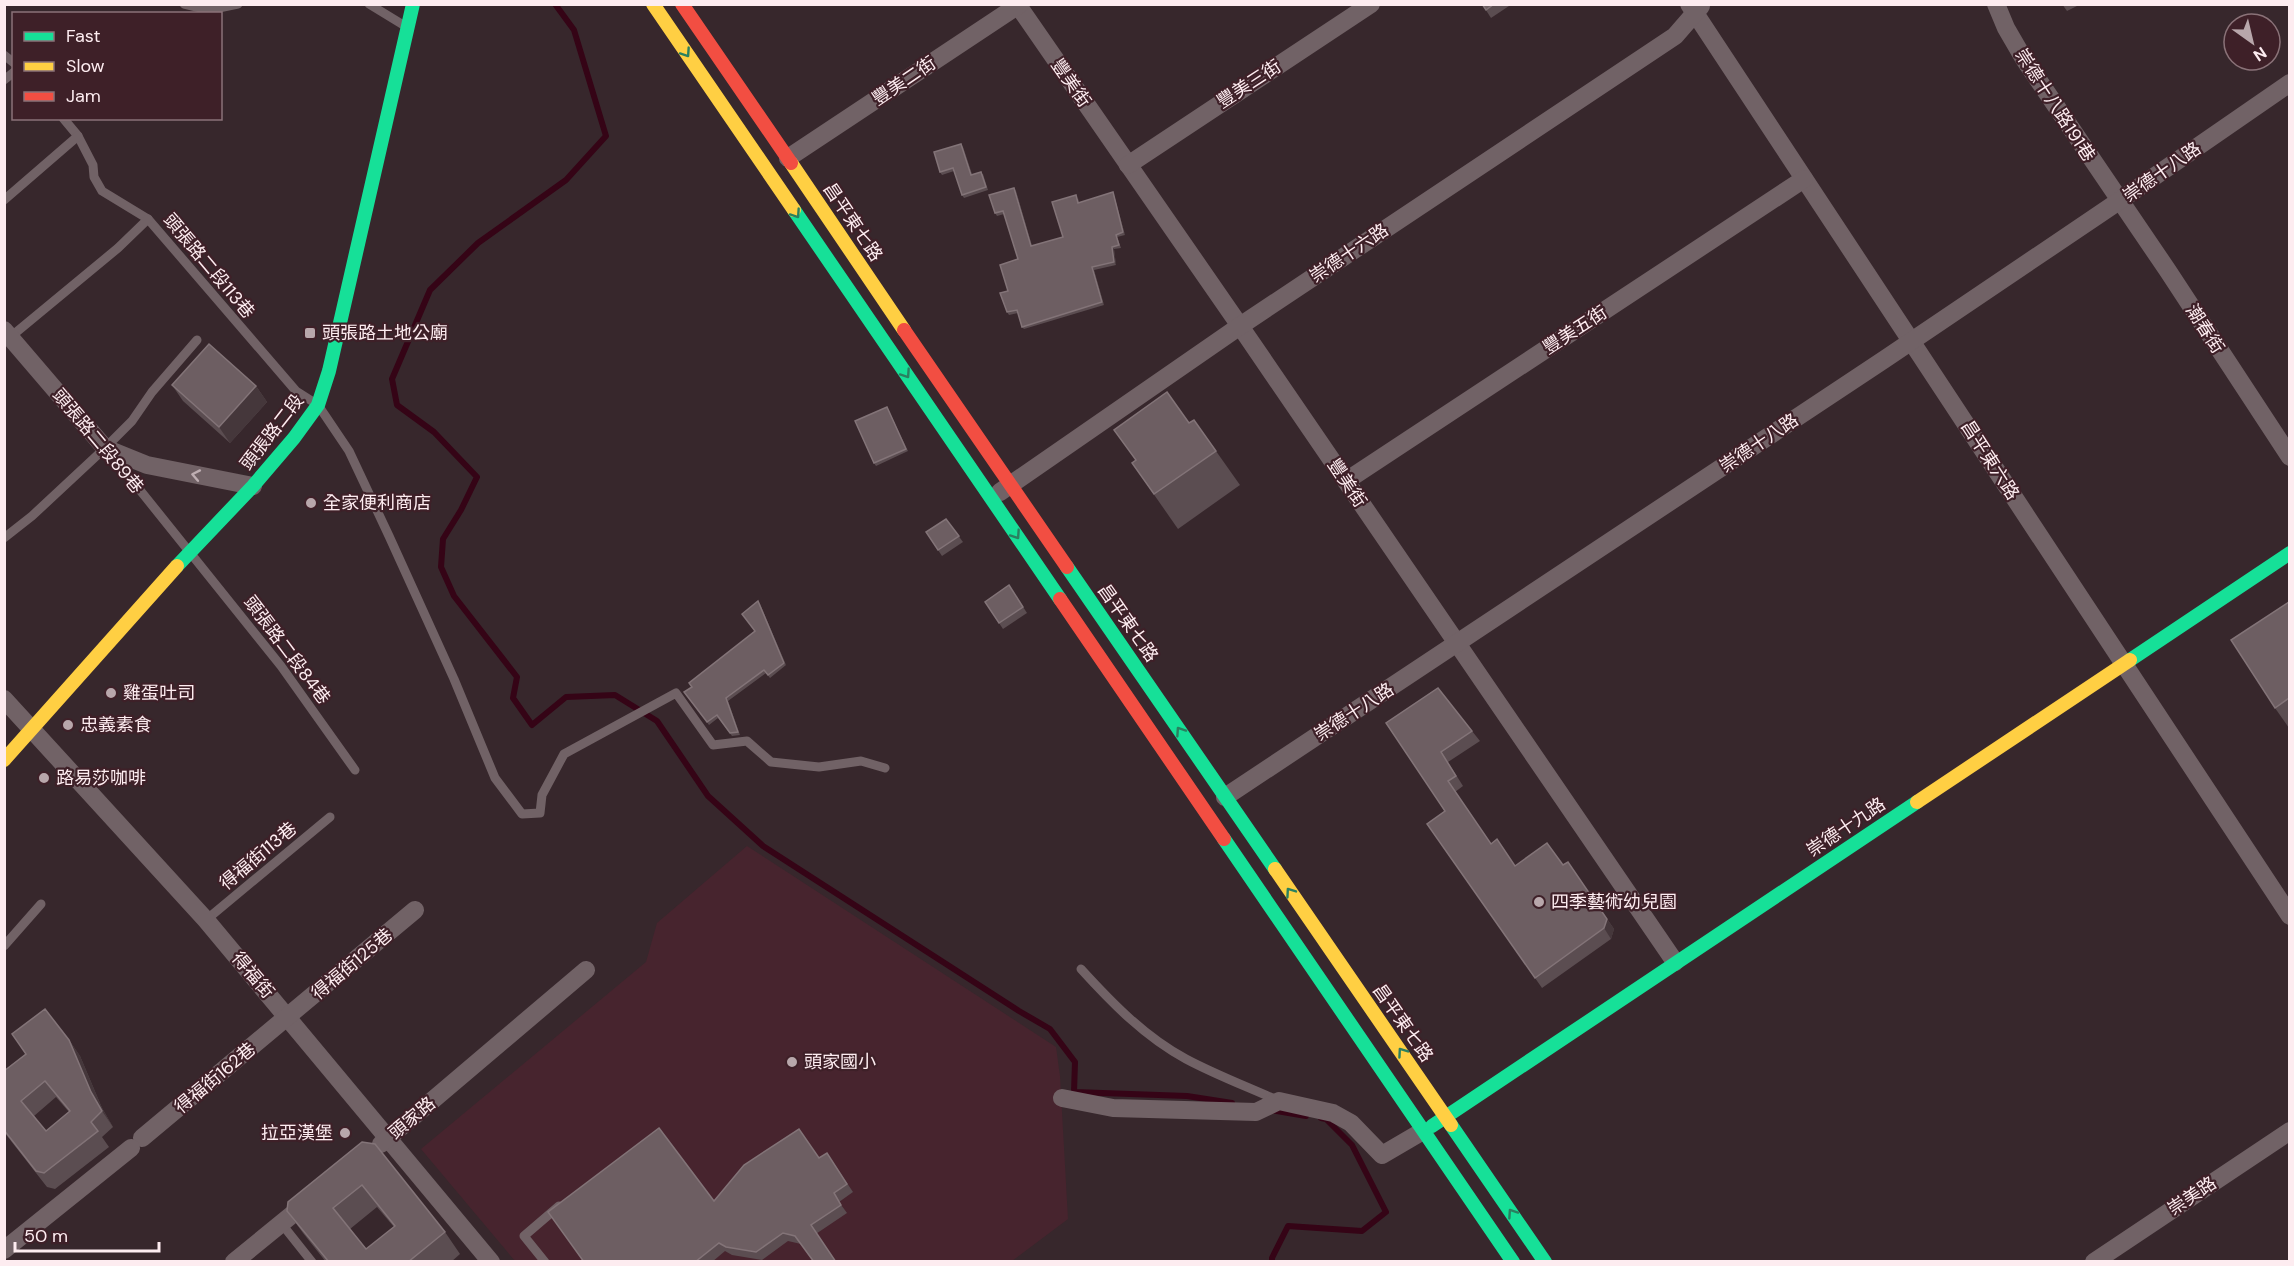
<svg xmlns="http://www.w3.org/2000/svg" width="2294" height="1266" font-family="'DM Sans','Noto Sans TC',sans-serif">
	<style>
		.built { fill: #47242e }
		.lines { fill: none; stroke-linecap: round; stroke-linejoin: round }
		.stream { stroke: #350416; stroke-width: 6 }
		.lane { stroke: #716266; stroke-width: 9 }
		.street { stroke: #716266; stroke-width: 18 }
		.fast { stroke: #16e098; stroke-width: 14 }
		.slow { stroke: #ffcf43; stroke-width: 14 }
		.jam { stroke: #f24e42; stroke-width: 14 }
		.wall { fill: #5b4d51; fill-rule: evenodd }
		.shaded-wall { fill: #45373b }
		.building { fill: #6d5e62; stroke: #837478; stroke-width: 1.5; fill-rule: evenodd }
		.oneway { stroke: #2a8060 }
		.oneway2 { stroke: #beaeb2 }
		.poi-dot { fill: #b8a7ab; stroke: #3e2028; stroke-width: 2 }
		.labels { text-anchor: middle; dominant-baseline: central; stroke-width: 4.5; stroke-linejoin: round; paint-order: stroke }
		.street-label { font-size: 18px; fill: #fdecf0; stroke: #3e2028 }
		.poi-label { font-size: 18px; fill: #fdecf0; stroke: #3e2028; text-anchor: start }
	</style>
	<rect width="100%" height="100%" fill="#37272c"/>
	<!-- built -->
	<polygon class="built" points="747,846 1056,1047 1060,1076 1068,1219 1012,1261 515,1261 421,1149 646,962 657,923"/>
	<g class="lines">
		<!-- stream -->
		<g class="stream">
			<polyline points="555,4 574,30 606,136 566,180 478,243 430,290 392,379 397,405 434,432 477,477 461,510 443,539 441,567 454,596 517,677 513,698 532,725 566,697 615,695 657,721 708,796 763,846 1019,1011 1050,1029 1075,1062 1074,1092 1187,1096 1232,1103"/>
			<polyline points="1271,1110 1306,1116"/>
			<polyline points="1272,1262 1272,1258 1288,1226 1362,1231 1386,1212 1352,1145 1326,1119 1321,1118"/>
		</g>
		<!-- lane -->
		<g class="lane">
			<polyline points="184,4 209,10 238,4"/>
			<polyline points="369,4 405,26"/>
			<polyline points="4,55 14,63"/>
			<polyline points="4,80 14,72"/>
			<polyline points="63,118 78,136 93,165 94,177 102,191 148,219 296,391 318,405 349,451 389,536 454,679 495,778 522,814 540,813 542,795 564,754 676,693 713,745 747,741 771,762 819,767 861,761 885,768"/>
			<polyline points="4,200 78,136"/>
			<polyline points="8,339 118,248 148,219"/>
			<polyline points="111,454 281,666 355,770"/>
			<polyline points="4,538 32,516 105,448 132,421 152,392 197,340"/>
			<polyline points="206,920 330,817"/>
			<polyline points="4,946 41,904"/>
			<path d="M1081,969C1112,1003 1145,1037 1186,1059C1216,1075 1248,1087 1279,1101"/>
			<polyline points="281,1223 312,1262"/>
			<polyline points="545,1262 524,1236 559,1206"/>
		</g>
		<!-- street -->
		<g class="street">
			<polyline points="1017,4 1240,326 1675,962"/>
			<polyline points="1689,4 2290,916"/>
			<polyline points="1996,4 2006,28 2024,59 2168,271 2290,457"/>
			<polyline points="788,158 1020,4"/>
			<polyline points="1128,165 1371,4"/>
			<polyline points="4,330 105,448 147,465 253,486"/>
			<polyline points="1346,481 1804,179"/>
			<polyline points="1000,492 1240,326 1675,36 1701,6"/>
			<polyline points="4,699 206,920 491,1262"/>
			<polyline points="1225,797 1885,359 2119,201 2290,83"/>
			<polyline points="1062,1098 1113,1108 1256,1112 1279,1101 1333,1113 1351,1123 1382,1155 1423,1131"/>
			<polyline points="142,1138 415,910"/>
			<polyline points="381,1144 586,970"/>
			<polyline points="4,1250 131,1148"/>
			<polyline points="234,1262 310,1200"/>
			<polyline points="2094,1262 2290,1131"/>
		</g>
		<!-- fast -->
		<g class="fast">
			<polyline points="794,210 1060,599"/>
			<polyline points="177,566 253,486 294,438 318,405 329,371 413,4"/>
			<polyline points="1067,567 1275,869"/>
			<polyline points="2130,660 2290,553"/>
			<polyline points="1224,839 1513,1262"/>
			<polyline points="1451,1125 1545,1262"/>
			<polyline points="1432,1126 1917,802"/>
		</g>
		<!-- slow -->
		<g class="slow">
			<polyline points="653,4 794,210"/>
			<polyline points="791,163 904,330"/>
			<polyline points="4,760 177,566"/>
			<polyline points="1917,802 2130,660"/>
			<polyline points="1275,869 1451,1125"/>
		</g>
		<!-- jam -->
		<g class="jam">
			<polyline points="682,4 791,163"/>
			<polyline points="904,330 1067,567"/>
			<polyline points="1060,599 1224,839"/>
		</g>
	</g>
	<!-- wall -->
	<g class="wall">
		<polygon points="1482,4 1512,4 1491,18"/>
		<polygon points="2062,4 2081,4 2067,11"/>
		<polygon points="961,144 963,147 972,174 983,174 988,190 964,198 962,195 954,171 942,175 940,172"/>
		<polygon points="1014,188 1016,191 1032,246 1063,237 1078,198 1079,203 1114,195 1125,235 1117,237 1121,248 1114,249 1116,265 1094,270 1104,305 1024,329 1022,327 1018,313 1009,315 1007,312 1008,291 1018,259 1004,214 997,216 995,213"/>
		<polygon points="172,385 256,386 267,402 230,443 183,401"/>
		<polygon points="887,407 908,451 876,466 874,463"/>
		<polygon points="1194,420 1240,485 1178,529 1132,463"/>
		<polygon points="946,519 963,542 942,556 926,532"/>
		<polygon points="1009,585 1027,613 1003,629 985,602"/>
		<polygon points="2289,602 2289,728 2275,708"/>
		<polygon points="760,604 786,665 770,678 766,673 728,701 740,735 732,736 718,718 709,725 684,692 692,687 755,631"/>
		<polygon points="1386,723 1472,731 1480,741 1448,762 1463,786 1455,792 1491,844 1515,866 1563,865 1568,862 1614,929 1611,939 1542,988 1427,824 1445,811"/>
		<path d="M69,1040L80,1056L102,1108L113,1127L102,1137L109,1147L55,1189L47,1187L4,1132V1071ZM56,1097L69,1112L46,1131L34,1116Z"/>
		<path d="M362,1142L445,1232L460,1254L451,1262H326L303,1233L287,1211ZM377,1207L394,1227L366,1249L350,1229Z"/>
		<polygon points="827,1153 853,1192 839,1202 847,1213 801,1244 788,1241 762,1260 732,1255 725,1251 712,1262 584,1262 714,1201 819,1158"/>
	</g>
	<!-- shaded-wall -->
	<g class="shaded-wall">
		<polygon points="961,144 963,147 973,178 971,175"/>
		<polygon points="1014,188 1016,191 1033,249 1031,246"/>
		<polygon points="1113,192 1114,195 1125,235 1123,232"/>
		<polygon points="1112,247 1114,249 1116,265 1114,262"/>
		<polygon points="1092,267 1094,270 1104,305 1102,302"/>
		<polygon points="256,386 267,402 230,443 219,427"/>
		<polygon points="758,601 760,604 786,665 784,663"/>
		<polygon points="726,698 728,701 740,735 738,732"/>
		<polygon points="1607,919 1614,929 1611,939 1604,928"/>
		<polygon points="69,1040 80,1056 102,1108 113,1127 102,1111 91,1092"/>
	</g>
	<!-- building -->
	<g class="building">
		<polygon points="1482,4 1494,4 1486,10"/>
		<polygon points="961,144 971,175 981,172 986,187 962,195 953,168 940,172 934,152"/>
		<polygon points="1014,188 1031,246 1063,237 1052,202 1076,195 1078,203 1113,192 1123,232 1116,235 1119,245 1112,247 1114,262 1092,267 1102,302 1022,327 1017,310 1007,312 1000,293 1008,291 1000,265 1018,259 1003,211 995,213 989,195"/>
		<polygon points="209,344 256,386 219,427 172,385"/>
		<polygon points="1167,392 1189,423 1194,420 1216,451 1154,494 1132,463 1136,460 1114,430"/>
		<polygon points="887,407 906,449 874,463 855,421"/>
		<polygon points="946,519 959,536 938,550 926,532"/>
		<polygon points="1009,585 1023,607 999,623 985,602"/>
		<polygon points="758,601 784,663 768,675 764,670 726,698 738,732 730,733 717,715 707,722 684,692 692,687 689,683 755,631 742,614"/>
		<polygon points="2289,602 2289,698 2275,708 2231,640"/>
		<polygon points="1438,688 1472,731 1441,752 1456,776 1448,781 1491,844 1497,839 1515,866 1547,843 1563,865 1568,862 1607,919 1604,928 1535,978 1427,824 1445,811 1386,723"/>
		<path d="M45,1009L69,1040L91,1092L102,1111L91,1122L98,1131L44,1173L36,1171L4,1130V1071L26,1054L12,1034ZM45,1081L70,1111L46,1131L21,1101Z"/>
		<polygon points="659,1128 714,1201 744,1165 799,1129 819,1158 827,1153 847,1184 834,1193 841,1205 811,1225 836,1262 814,1262 795,1236 783,1233 756,1252 726,1247 719,1243 695,1262 584,1262 548,1212"/>
		<path d="M362,1142L375,1144L445,1232L408,1262H329L287,1211L288,1202ZM362,1185L395,1226L366,1249L333,1208Z"/>
	</g>
	<!-- one-way arrows -->
	<defs><path id="oneway-chevron" d="M-2-3.5L2.5 0L-2 3.5" fill="none" stroke-width="1.6" stroke-linecap="round" stroke-linejoin="round" transform="scale(1.5)"/></defs>
	<g class="oneway">
		<use href="#oneway-chevron" transform="translate(686 53) rotate(56)"/>
		<use href="#oneway-chevron" transform="translate(796 214) rotate(56)"/>
		<use href="#oneway-chevron" transform="translate(906 374) rotate(56)"/>
		<use href="#oneway-chevron" transform="translate(1016 535) rotate(56)"/>
		<use href="#oneway-chevron" transform="translate(1180 731) rotate(-124)"/>
		<use href="#oneway-chevron" transform="translate(1290 892) rotate(-125)"/>
		<use href="#oneway-chevron" transform="translate(1402 1052) rotate(-125)"/>
		<use href="#oneway-chevron" transform="translate(1512 1213) rotate(-124)"/>
	</g>
	<use class="oneway2" href="#oneway-chevron" transform="translate(196 475) rotate(-169)"/>
	<!-- markers -->
	<g class="poi-dot">
		<rect x="304" y="327" width="12" height="12" rx="3"/>
		<circle cx="311" cy="503" r="6"/>
		<circle cx="111" cy="693" r="6"/>
		<circle cx="68" cy="725" r="6"/>
		<circle cx="44" cy="778" r="6"/>
		<circle cx="1539" cy="902" r="6"/>
		<circle cx="792" cy="1062" r="6"/>
		<circle cx="345" cy="1133" r="6"/>
	</g>
	<g class="labels">
		<!-- street labels -->
		<g class="street-label">
			<text transform="translate(904 81) rotate(-34)">豐美二街</text>
			<text transform="translate(1071 83) rotate(55)">豐美街</text>
			<text transform="translate(1249 84) rotate(-33)">豐美三街</text>
			<text transform="translate(2055 105) rotate(57)">崇德十八路191巷</text>
			<text transform="translate(2162 172) rotate(-35)">崇德十八路</text>
			<text transform="translate(853 222) rotate(56)">昌平東七路</text>
			<text transform="translate(1349 253) rotate(-34)">崇德十六路</text>
			<text transform="translate(209 266) rotate(50)">頭張路二段113巷</text>
			<text transform="translate(2205 329) rotate(57)">潮春街</text>
			<text transform="translate(1575 330) rotate(-33)">豐美五街</text>
			<text transform="translate(272 432) rotate(-52)">頭張路二段</text>
			<text transform="translate(98 441) rotate(50)">頭張路二段89巷</text>
			<text transform="translate(1759 443) rotate(-34)">崇德十八路</text>
			<text transform="translate(1990 460) rotate(57)">昌平東六路</text>
			<text transform="translate(1347 483) rotate(56)">豐美街</text>
			<text transform="translate(1128 623) rotate(55)">昌平東七路</text>
			<text transform="translate(287 650) rotate(53)">頭張路二段84巷</text>
			<text transform="translate(1354 712) rotate(-33)">崇德十八路</text>
			<text transform="translate(1846 827) rotate(-34)">崇德十九路</text>
			<text transform="translate(258 856) rotate(-40)">得福街113巷</text>
			<text transform="translate(352 964) rotate(-40)">得福街125巷</text>
			<text transform="translate(253 975) rotate(50)">得福街</text>
			<text transform="translate(1403 1023) rotate(55)">昌平東七路</text>
			<text transform="translate(215 1078) rotate(-40)">得福街162巷</text>
			<text transform="translate(412 1118) rotate(-40)">頭家路</text>
			<text transform="translate(2192 1196) rotate(-34)">崇美路</text>
		</g>
		<!-- poi labels -->
		<g class="poi-label">
			<text x="322" y="333">頭張路土地公廟</text>
			<text x="323" y="503">全家便利商店</text>
			<text x="123" y="693">雞蛋吐司</text>
			<text x="80" y="725">忠義素食</text>
			<text x="56" y="778">路易莎咖啡</text>
			<text x="1551" y="902">四季藝術幼兒園</text>
			<text x="804" y="1062">頭家國小</text>
			<text x="333" y="1133" text-anchor="end">拉亞漢堡</text>
		</g>
	</g>
	<!-- border -->
	<rect width="2294" height="1266" fill="none" stroke="#fdecf0" stroke-width="12"/>
	<!-- legend -->
	<rect x="12" y="12" width="210" height="108" fill="#3e2028" stroke="#8a7278" stroke-width="1.5"/>
	<rect x="24" y="32" width="30" height="9" fill="#16e098" stroke="#8a7278" stroke-width="1.5"/>
	<text x="66" y="42" font-size="18" fill="#fdecf0">Fast</text>
	<rect x="24" y="62" width="30" height="9" fill="#ffcf43" stroke="#8a7278" stroke-width="1.5"/>
	<text x="66" y="72" font-size="18" fill="#fdecf0">Slow</text>
	<rect x="24" y="92" width="30" height="9" fill="#f24e42" stroke="#8a7278" stroke-width="1.5"/>
	<text x="66" y="102" font-size="18" fill="#fdecf0">Jam</text>
	<!-- north arrow -->
	<g transform="translate(2252 42) rotate(146)"><circle r="28" fill="#3e2028" stroke="#8a7278" stroke-width="1.5"/>
	<path d="M0-4.5L10 22L0 15L-10 22Z" fill="#b8a7ab"/>
	<text y="-9" font-size="16" font-weight="bold" text-anchor="middle" fill="#fdecf0">N</text>
	</g>
	<!-- scale -->
	<path d="M15 1242v9h144v-9" fill="none" stroke="#fdecf0" stroke-width="3"/>
	<text x="24" y="1242" font-size="18" fill="#fdecf0" stroke="#3e2028" stroke-width="4.5" paint-order="stroke">50 m</text>
</svg>
